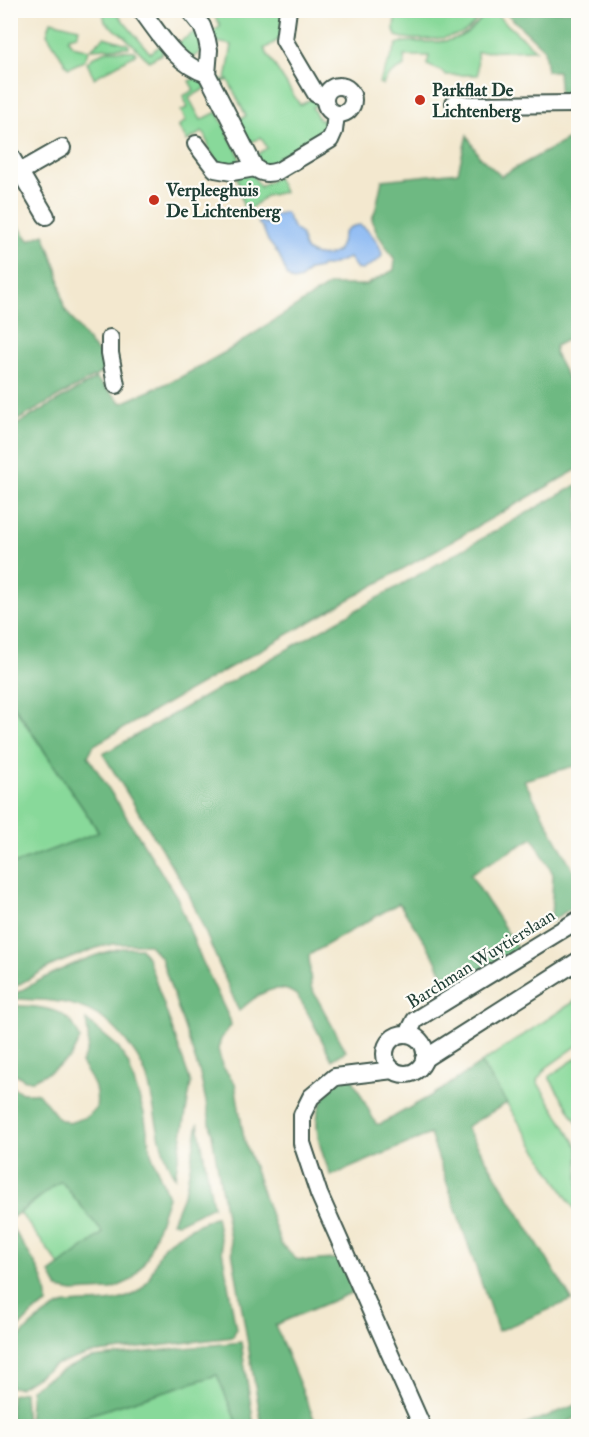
<svg xmlns="http://www.w3.org/2000/svg" width="589" height="1437" font-family="'IM FELL Double Pica',serif">
	<style>
		.green { fill: #88d99a; stroke: #548b67; stroke-width: 1.5 }
		.forest { fill: #6eb982; stroke: #467b5b; stroke-width: 1.5 }
		.water { fill: #88b7f3; stroke: #547a94; stroke-width: 1.5 }
		.lines { fill: none; stroke-linecap: round; stroke-linejoin: round }
		.minor-casing { stroke: #3f574b; stroke-width: 20 }
		.minor { stroke: #fff; stroke-width: 16 }
		.poi-dot { fill: #c8321e; stroke: #fdfcf7; stroke-width: 2 }
		.labels { text-anchor: middle; dominant-baseline: central; stroke-width: 4.5; stroke-linejoin: round; paint-order: stroke }
		.poi-label { font-size: 18px; font-weight: bold; fill: #1f3d34; stroke: #fdfcf7; text-anchor: start }
		.street-label { font-size: 18px; fill: #1f3d34; stroke: #fdfcf7 }
	</style>
	<rect width="100%" height="100%" fill="#fdfcf7"/>
	<filter id="ink" filterUnits="userSpaceOnUse"><feTurbulence type="fractalNoise" baseFrequency=".0167" numOctaves="2"/><feDisplacementMap in="SourceGraphic" scale="12" xChannelSelector="R" yChannelSelector="G"/><feConvolveMatrix kernelMatrix="1 2 1 2 8 2 1 2 1" color-interpolation-filters="sRGB"/></filter>
	<filter id="wash" filterUnits="userSpaceOnUse"><feTurbulence type="fractalNoise" baseFrequency=".008" numOctaves="4" result="noise"/><feDisplacementMap in="SourceGraphic" scale="24" xChannelSelector="R" yChannelSelector="G"/><feGaussianBlur stdDeviation="1.35" result="paint"/><feColorMatrix in="noise" values="0 0 0 0 0 0 0 0 0 0 0 0 0 0 0 0 0 1.4 0 .05"/><feComposite in="paint" operator="in"/></filter>
	<g filter="url(#wash)">
		<rect width="100%" height="100%" fill="#f3e8cf"/>
		<!-- green -->
		<g class="green">
			<path d="M487,10L492,11L536,50L477,52L478,75H446L441,71L427,65L429,56H404L405,66C396,70 386,75 383,85L379,83L397,44C407,40 416,42 426,42C455,43 472,35 487,10Z"/>
			<polygon points="103,11 115,11 150,53 160,46 163,53 149,61 124,36 105,22"/>
			<polygon points="211,11 285,11 280,39 264,49 300,105 315,97 319,104 312,107 320,121 327,118 325,135 312,146 309,141 278,157 280,163 266,170 255,156 267,148 261,137 248,144 236,121 246,116 228,80 217,85 215,79 226,80 232,45 212,41 211,33 221,26"/>
			<path d="M396,11V10L481,11C478,18 474,25 467,30C452,40 414,42 396,36L394,30Z"/>
			<polygon points="51,21 79,28 77,35 69,37 68,40 73,46 89,50 84,61 68,68 47,34"/>
			<polygon points="196,31 201,40 200,53 193,57 184,58 175,45"/>
			<polygon points="104,37 128,44 129,47 91,49"/>
			<polygon points="109,50 134,51 136,54 94,78 87,63 95,56"/>
			<polygon points="200,76 206,88 189,98 201,120 217,112 239,155 239,166 219,165 209,149 206,136 202,132 187,141 178,126 186,121 181,111 188,107 183,96 194,90 189,81"/>
			<path d="M252,173L260,187L277,177L284,192L266,196L246,212C239,201 243,190 236,176Z"/>
			<polygon points="10,701 99,832 11,865 10,865"/>
			<polygon points="578,999 578,1045 546,1068 537,1080 539,1085 578,1147 578,1215 481,1063"/>
			<polygon points="578,1057 578,1124 550,1079 550,1076"/>
			<polygon points="61,1181 103,1233 60,1266 20,1213"/>
			<polygon points="218,1374 238,1426 60,1426 66,1422"/>
		</g>
		<!-- forest -->
		<g class="forest">
			<polygon points="504,11 578,11 578,97 560,98 558,71 547,71 544,49"/>
			<polygon points="578,121 578,334 555,346 555,354 578,398 578,469 94,745 88,756 177,897 199,954 230,1020 231,1025 221,1039 218,1049 222,1066 235,1083 244,1139 281,1244 296,1259 308,1261 344,1258 358,1290 275,1325 317,1426 262,1426 208,1111 200,1074 161,958 148,944 113,944 99,947 53,965 11,989 11,865 99,832 11,701 11,428 95,379 93,377 11,424 10,215 29,240 44,234 58,272 64,308 90,344 105,359 110,367 94,377 122,403 181,377 229,350 329,285 366,285 394,270 395,260 377,233 372,219 376,208 382,180 458,172 467,135 479,156 501,176 578,134"/>
			<path d="M578,484V765L524,780L578,879V904L551,921L553,874L533,838L470,874L518,949L450,990L432,953L399,903L309,955L311,987L346,1051L332,1060C326,1049 303,1000 296,995C276,979 254,997 239,1011L188,892L103,754Z"/>
			<path d="M121,948H141L148,959L191,1083L175,1177C160,1155 156,1116 150,1089C147,1074 141,1061 131,1048C100,1002 62,1000 11,999V996C45,977 82,957 121,948Z"/>
			<path d="M10,1005C40,1007 70,1006 80,1039L70,1058L51,1071L33,1080H25L11,1071Z"/>
			<path d="M86,1020L117,1046L128,1063L144,1113L151,1153L168,1197L147,1258L132,1280L110,1290L73,1292L58,1289L50,1273L103,1233L61,1181L13,1217L10,1210V1085L22,1093H38L59,1119L69,1123L86,1117L96,1109C99,1087 92,1081 81,1063C91,1046 89,1040 86,1020Z"/>
			<path d="M481,1063L507,1103L466,1127L572,1300L498,1331L430,1134L331,1176C313,1132 306,1103 349,1072L376,1124H381L441,1090Z"/>
			<polygon points="198,1123 213,1206 178,1223 172,1222 186,1188"/>
			<path d="M216,1216L236,1329L233,1337L89,1354L55,1365L19,1388L11,1387V1348C21,1333 50,1306 68,1304C89,1302 113,1305 132,1295C155,1283 151,1263 164,1246C173,1236 203,1222 216,1216Z"/>
			<path d="M11,1226C25,1250 49,1275 47,1304L34,1312L11,1336Z"/>
			<path d="M241,1342L254,1426H238L217,1375L66,1422L60,1426H28L31,1389C52,1374 68,1367 91,1358Z"/>
			<polygon points="24,1392 26,1426 11,1426 11,1395"/>
			<polygon points="578,1404 578,1417 560,1426 522,1426"/>
		</g>
		<!-- water -->
		<path class="water" d="M282,213H286L294,229L301,234C303,239 302,243 305,248C310,256 328,258 336,252C346,243 336,227 360,225C369,229 382,246 382,256L376,262L362,270L357,269L349,258L328,266H321L320,268L309,270L301,279L293,281L288,277L279,255L268,241L263,228L258,223L260,221L266,224L274,215Z"/>
	</g>
	<g filter="url(#ink)">
		<g class="lines">
			<defs>
				<g id="minor">
					<path d="M141,10C161,36 175,63 207,74"/>
					<path d="M189,10L202,26L207,40L209,50L207,74L255,168C263,174 268,174 278,171L330,140L334,131L336,114"/>
					<polyline points="288,10 284,40 316,94 325,97"/>
					<circle cx="339" cy="100" r="14"/>
					<polyline points="454,103 469,105 578,104"/>
					<polyline points="196,144 215,169 232,172 255,168"/>
					<polyline points="10,155 46,216"/>
					<polyline points="20,172 62,148"/>
					<polyline points="110,338 110,353 116,385"/>
					<polyline points="408,1034 415,1020 578,920"/>
					<circle cx="405" cy="1054" r="20"/>
					<polyline points="424,1059 578,961"/>
					<polyline points="393,1070 335,1077 311,1097 302,1115 302,1143 319,1194 422,1426"/>
				</g>
			</defs>
			<!-- minor casing -->
			<use href="#minor" class="minor-casing"/>
			<!-- minor -->
			<use href="#minor" class="minor"/>
		</g>
	</g>
	<!-- markers -->
	<g class="poi-dot">
		<circle cx="420" cy="100" r="6"/>
		<circle cx="154" cy="200" r="6"/>
	</g>
	<g class="labels">
		<!-- poi labels -->
		<g class="poi-label">
			<text x="432" y="90">Parkflat De<tspan x="432" dy="21">Lichtenberg</tspan></text>
			<text x="166" y="190">Verpleeghuis<tspan x="166" dy="21">De Lichtenberg</tspan></text>
		</g>
		<!-- street labels -->
		<g class="street-label">
			<text transform="translate(481 959) rotate(-32)">Barchman Wuytierslaan</text>
		</g>
	</g>
	<!-- margin -->
	<rect width="589" height="1437" fill="none" stroke="#fdfcf7" stroke-width="36"/>
</svg>
